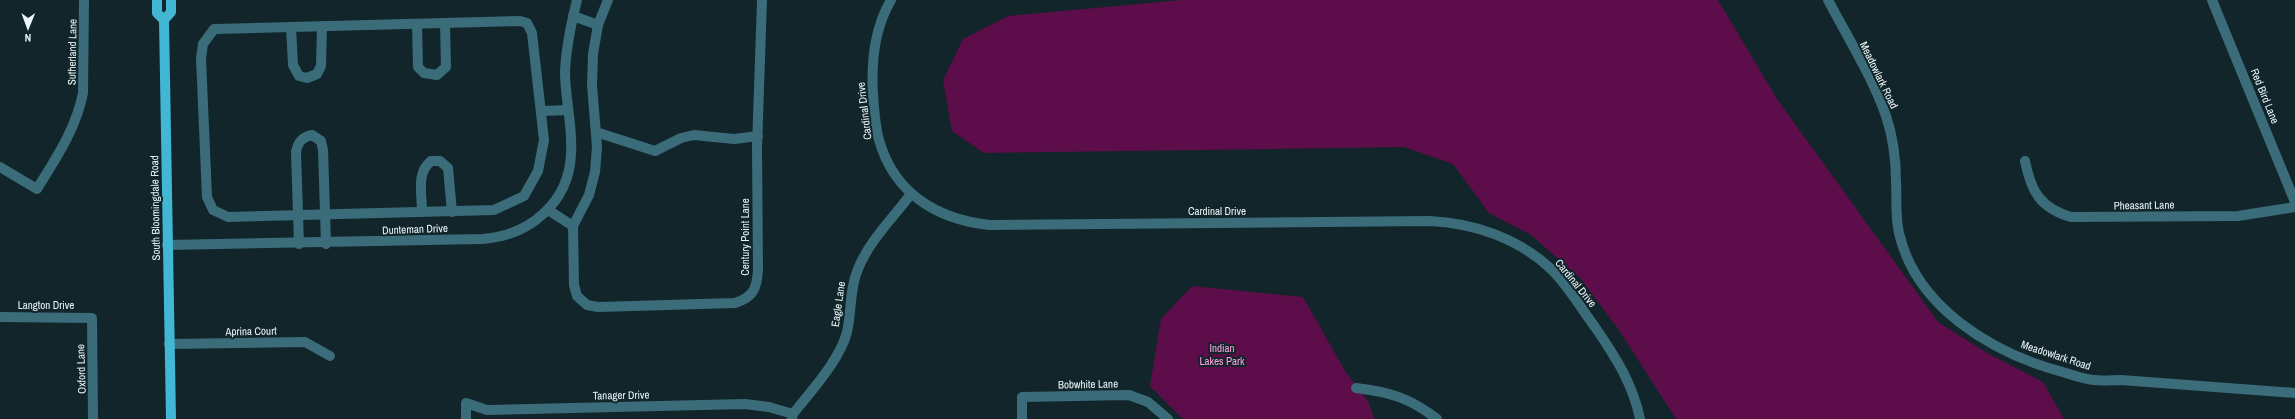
<svg xmlns="http://www.w3.org/2000/svg" width="2295" height="419" font-family="'Archivo Narrow',sans-serif">
	<style>
		.green { fill: #5d0d49 }
		.lines { fill: none; stroke-linecap: round; stroke-linejoin: round }
		.minor { stroke: #3a6c7a; stroke-width: 10 }
		.major { stroke: #41b7d3; stroke-width: 10 }
		.labels { text-anchor: middle; dominant-baseline: central; stroke-width: 4; stroke-linejoin: round; paint-order: stroke }
		.street-label { font-size: 11px; fill: #e9f5f8; stroke: #12252a }
		.park-label { font-size: 11px; fill: #fda4df; stroke: #12252a }
	</style>
	<rect width="100%" height="100%" fill="#12252a"/>
	<!-- green -->
	<g class="green">
		<polygon points="1182,0 1718,0 1777,99 1938,322 1987,353 2043,382 2064,419 1676,419 1619,330 1580,278 1531,235 1489,213 1453,164 1404,147 984,153 952,131 943,80 963,39 1008,16"/>
		<polygon points="1192,286 1303,297 1345,371 1369,403 1374,419 1183,419 1150,386 1161,319"/>
	</g>
	<g class="lines">
		<!-- minor -->
		<g class="minor">
			<path d="M608,0L598,25L593,54L592,85L597,147L595,172L589,195L573,226L574,285L577,296L587,305L598,307L735,303C754,297 757,288 758,269L757,148L762,0"/>
			<path d="M891,0C874,29 871,61 873,94C874,110 875,125 879,140C894,193 936,219 989,225L1429,221C1474,223 1518,238 1551,269C1568,286 1581,308 1595,327C1615,356 1633,384 1640,419"/>
			<path d="M1828,0C1848,38 1872,76 1886,116C1893,137 1896,160 1896,182C1897,199 1895,216 1899,233C1916,307 1991,352 2059,371C2070,374 2082,379 2094,380C2103,381 2112,380 2121,380L2295,393"/>
			<polyline points="2212,0 2295,202"/>
			<polyline points="573,16 598,25"/>
			<polygon points="520,21 527,23 532,33 544,140 538,171 524,196 494,210 228,217 213,210 207,197 201,58 203,44 214,29"/>
			<polyline points="417,24 418,67 424,73 437,75 446,67 445,23"/>
			<polyline points="291,27 293,65 299,76 307,78 317,74 321,66 322,26"/>
			<polyline points="542,111 568,110"/>
			<polyline points="596,132 655,151 681,138 694,135 734,139 758,136"/>
			<path d="M2025,161C2031,191 2040,208 2071,217L2238,216L2295,207"/>
			<path d="M0,167L37,189C56,158 76,129 83,93L84,0"/>
			<polyline points="548,210 573,226"/>
			<path d="M422,212C422,193 416,173 431,161H440L448,168L452,212"/>
			<path d="M299,244L296,152C298,142 302,137 312,135L321,141L323,150L326,244"/>
			<path d="M167,245L482,239C529,236 569,203 571,154C573,126 565,99 565,72C566,47 571,24 577,0"/>
			<polyline points="0,317 92,318 93,419"/>
			<polyline points="169,344 305,342 330,356"/>
			<path d="M1356,388C1390,392 1410,398 1437,419"/>
			<polyline points="466,419 466,403 487,410 745,404 769,407 793,414"/>
			<path d="M792,419L793,414C811,391 840,360 847,332C852,311 849,290 858,269C869,241 893,218 911,194"/>
			<polyline points="1022,419 1022,397 1129,395 1148,402 1168,419"/>
		</g>
		<!-- major -->
		<g class="major">
			<polyline points="157,0 157,13 164,20 171,419"/>
			<polyline points="164,20 171,12 171,0"/>
		</g>
	</g>
	<g class="labels">
		<!-- street labels -->
		<g class="street-label">
			<text transform="translate(72 52) rotate(-89)">Sutherland Lane</text>
			<text transform="translate(1879 75) rotate(64)">Meadowlark Road</text>
			<text transform="translate(2265 96) rotate(68)">Red Bird Lane</text>
			<text transform="translate(864 111) rotate(-97)">Cardinal Drive</text>
			<text transform="translate(2144 205) rotate(-1)">Pheasant Lane</text>
			<text transform="translate(155 208) rotate(-91)">South Bloomingdale Road</text>
			<text x="1217" y="211">Cardinal Drive</text>
			<text transform="translate(415 229) rotate(-2)">Dunteman Drive</text>
			<text transform="translate(745 237) rotate(-90)">Century Point Lane</text>
			<text transform="translate(1576 283) rotate(51)">Cardinal Drive</text>
			<text transform="translate(838 304) rotate(-82)">Eagle Lane</text>
			<text x="46" y="305">Langton Drive</text>
			<text transform="translate(251 331) rotate(-1)">Aprina Court</text>
			<text transform="translate(2056 355) rotate(18)">Meadowlark Road</text>
			<text transform="translate(81 369) rotate(-92)">Oxford Lane</text>
			<text transform="translate(1088 384) rotate(-1)">Bobwhite Lane</text>
			<text transform="translate(621 395) rotate(-1)">Tanager Drive</text>
		</g>
		<!-- park labels -->
		<g class="park-label">
			<text x="1222" y="348">Indian<tspan x="1222" dy="13">Lakes Park</tspan></text>
		</g>
	</g>
	<!-- north arrow -->
	<g transform="translate(28 28) rotate(181)" stroke="#12252a" stroke-width="3" paint-order="stroke">
	<path d="M0-3L7 15L0 10L-7 15Z" fill="#e9f5f8"/>
	<text y="-6" font-size="11" font-weight="bold" text-anchor="middle" fill="#e9f5f8">N</text>
	</g>
</svg>
